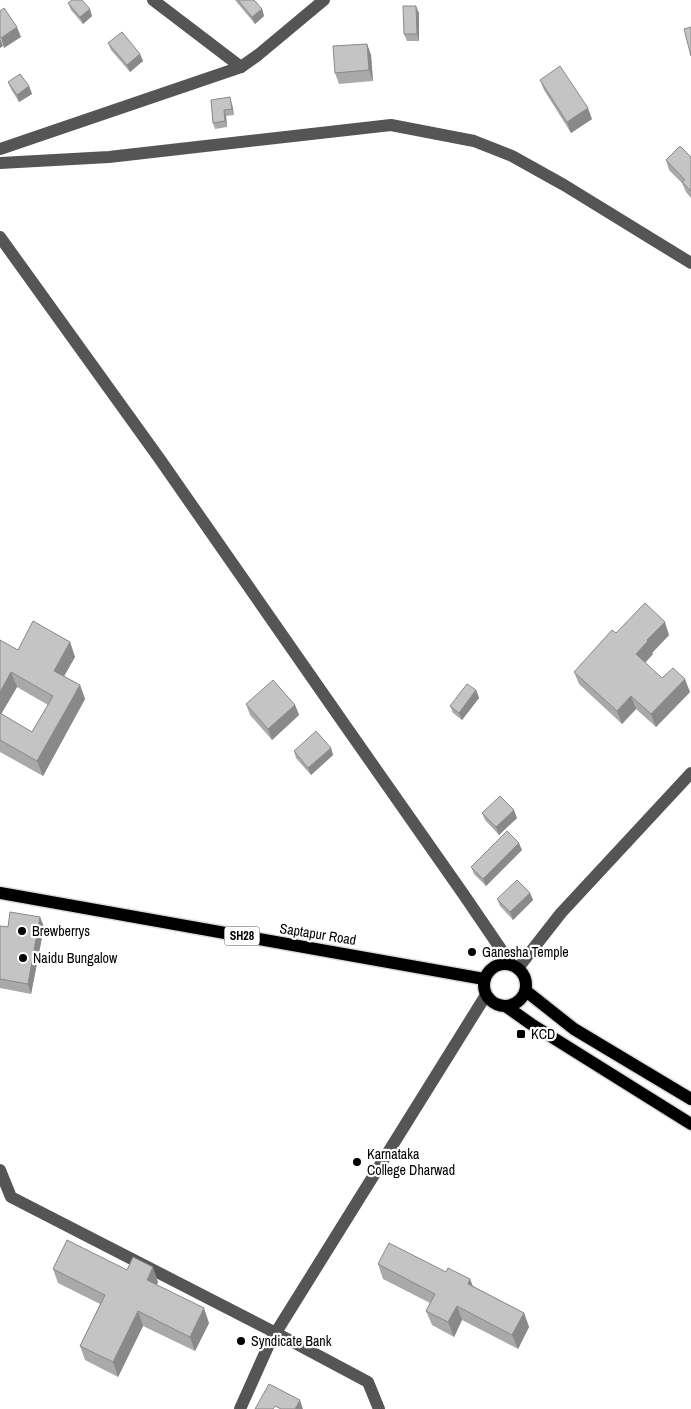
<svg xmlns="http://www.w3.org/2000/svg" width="691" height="1409" font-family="'Archivo Narrow',sans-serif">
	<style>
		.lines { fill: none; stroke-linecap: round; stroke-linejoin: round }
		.major-casing { stroke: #dbdbdb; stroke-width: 15 }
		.minor { stroke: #555; stroke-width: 12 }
		.major { stroke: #000; stroke-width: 12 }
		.wall { fill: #a9a9a9; fill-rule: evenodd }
		.shaded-wall { fill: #898989 }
		.building { fill: #c4c4c4; stroke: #898989 }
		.poi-dot { fill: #000; stroke: #fff; stroke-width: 2 }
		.labels { text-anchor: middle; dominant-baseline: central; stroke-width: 4.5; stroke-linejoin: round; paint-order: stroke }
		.shield { fill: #fff; stroke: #4c4c4c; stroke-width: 1 }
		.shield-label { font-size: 12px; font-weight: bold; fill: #000 }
		.poi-label { font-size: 14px; fill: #000; stroke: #fff; text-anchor: start }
		.street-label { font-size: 14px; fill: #000; stroke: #fff }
	</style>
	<rect width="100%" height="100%" fill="#fff"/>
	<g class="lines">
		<defs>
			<g id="major">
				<path d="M0,893C161,923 323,949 484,979"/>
				<circle cx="505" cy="985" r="21"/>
				<polyline points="526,991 574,1029 691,1099"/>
				<polyline points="507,1007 531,1024 691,1124"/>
			</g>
		</defs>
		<!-- major casing -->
		<use href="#major" class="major-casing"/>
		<!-- minor -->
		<g class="minor">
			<polyline points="153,0 241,67"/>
			<polyline points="0,149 241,67 258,55 324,0"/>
			<polyline points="0,163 109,157 391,125 474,141 512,156 564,185 691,263"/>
			<polyline points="0,237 159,458 340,718 464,895 511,964"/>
			<polyline points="518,968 561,913 691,773"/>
			<polyline points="0,1170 11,1197 276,1333 368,1382 379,1409"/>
			<polyline points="240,1409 270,1342 486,995"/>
		</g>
		<!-- major -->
		<use href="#major" class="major"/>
	</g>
	<!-- wall -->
	<g class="wall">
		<polygon points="235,0 254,0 262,9 264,16 255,24"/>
		<polygon points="68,3 92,16 83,24 71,10"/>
		<polygon points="419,13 419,41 407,41 404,34"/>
		<polygon points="108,43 140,54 143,61 130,72 111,50"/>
		<polygon points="367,44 371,55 373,81 339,84 335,73"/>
		<polygon points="540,80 592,119 571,133 544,90"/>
		<polygon points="8,82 29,86 32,94 19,102 11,89"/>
		<polygon points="211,100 232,104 234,115 226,116 227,127 215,129 213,123"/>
		<polygon points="691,157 691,198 686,192 682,183 669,170 666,160"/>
		<polygon points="616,633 669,635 652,653 653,654 645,663 662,678 690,692 656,727 636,709 622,724 579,684 574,672"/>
		<path d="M0,640L18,650L70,642L75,657L64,676L80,685L85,699L43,776L0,752ZM17,687L48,705L32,732L1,714Z"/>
		<polygon points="476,690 479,698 462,720 453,713 450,706"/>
		<polygon points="246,704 295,705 299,715 272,740 250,715"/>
		<polygon points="331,748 333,755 311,775 296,758 294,751"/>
		<polygon points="482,813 517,818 499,835 485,820"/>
		<polygon points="522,850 486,886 474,874 471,867"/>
		<polygon points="530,893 533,900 513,920 500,906 497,899"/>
		<polygon points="40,917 44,927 31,994 0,988 0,926 8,927"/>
		<polygon points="378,1264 446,1272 470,1279 473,1286 524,1313 529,1327 518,1349 462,1320 454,1337 432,1325 426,1311 430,1303 383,1279"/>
		<polygon points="53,1269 127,1270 158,1282 157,1285 209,1323 195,1351 143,1326 118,1377 85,1360 80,1346 100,1304 58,1283"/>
	</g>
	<!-- shaded-wall -->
	<g class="shaded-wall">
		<polygon points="416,6 419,13 419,41 417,34"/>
		<polygon points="90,9 92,16 83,24 80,17"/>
		<polygon points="262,9 264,16 255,24 252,17"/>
		<polygon points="17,27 21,37 4,48 1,38"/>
		<polygon points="0,37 3,46 0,48"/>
		<polygon points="367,44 371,55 373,81 369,70"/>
		<polygon points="140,54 143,61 130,72 127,65"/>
		<polygon points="29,86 32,94 19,102 17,95"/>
		<polygon points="230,97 232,104 234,115 232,109"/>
		<polygon points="588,108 592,119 571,133 567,122"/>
		<polygon points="224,110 226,116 227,127 225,121"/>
		<polygon points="665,622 669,635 652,653 653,654 641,667 636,654 647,640"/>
		<polygon points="70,642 75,657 59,685 54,671"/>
		<polygon points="11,672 17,687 0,716 0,692"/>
		<polygon points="685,679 690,692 656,727 651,714"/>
		<polygon points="80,685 85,699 43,776 37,761"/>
		<polygon points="476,690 479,698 462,720 459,713"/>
		<polygon points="631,696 636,709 622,724 617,711"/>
		<polygon points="295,705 299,715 272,740 268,729"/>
		<polygon points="331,748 333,755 311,775 308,768"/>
		<polygon points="514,810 517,818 499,835 496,827"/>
		<polygon points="519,843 522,850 486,886 483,879"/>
		<polygon points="530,893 533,900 513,920 510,912"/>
		<polygon points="40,917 44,927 31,994 28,984"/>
		<polygon points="153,1267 158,1282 152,1294 147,1280"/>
		<polygon points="470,1279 475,1294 468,1284"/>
		<polygon points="457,1306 462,1320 454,1337 448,1322"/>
		<polygon points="204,1308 209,1323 195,1351 190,1337"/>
		<polygon points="138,1311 143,1326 118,1377 113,1362"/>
		<polygon points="524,1313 529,1327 518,1349 512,1335"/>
		<polygon points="300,1400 303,1409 295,1409"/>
	</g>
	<!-- building -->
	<g class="building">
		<polygon points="72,0 82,0 90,9 80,17 68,3"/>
		<polygon points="238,0 254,0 262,9 252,17"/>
		<polygon points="403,6 416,6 417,34 404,34"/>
		<polygon points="4,8 17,27 1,38 0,37 0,11"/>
		<polygon points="691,27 691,56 684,29"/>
		<polygon points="122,32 140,54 127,65 108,43"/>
		<polygon points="367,44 369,70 335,73 333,46"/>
		<polygon points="560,66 588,108 567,122 540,80"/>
		<polygon points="20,74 29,86 17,95 8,82"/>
		<polygon points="230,97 232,109 224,110 225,121 213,123 211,100"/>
		<polygon points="680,146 691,157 691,191 682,182 685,180 666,160"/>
		<polygon points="645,603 665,622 647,640 648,641 636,654 662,678 673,668 685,679 651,714 631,696 617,711 574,672 612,630 616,633"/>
		<polygon points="33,621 70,642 54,671 80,685 37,761 0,740 0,713 32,732 53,696 11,672 0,692 0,640 18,650"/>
		<polygon points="273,680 295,705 268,729 246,704"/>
		<polygon points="467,684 476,690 459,713 450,706"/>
		<polygon points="316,731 331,748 308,768 294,751"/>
		<polygon points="500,796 514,810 496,827 482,813"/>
		<polygon points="507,831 519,843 483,879 471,867"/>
		<polygon points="517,880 530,893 510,912 497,899"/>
		<polygon points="10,912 40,917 28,984 0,979 0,926 8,927"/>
		<polygon points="67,1240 127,1270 133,1257 153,1267 147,1280 204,1308 190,1337 138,1311 113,1362 80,1346 105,1295 53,1269"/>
		<polygon points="389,1243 446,1272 448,1268 470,1279 468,1284 524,1313 512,1335 457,1306 448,1322 426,1311 435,1294 378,1264"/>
		<polygon points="269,1384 300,1400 295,1409 281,1409 275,1406 273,1409 255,1409"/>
	</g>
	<!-- markers -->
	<g class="poi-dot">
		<circle cx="22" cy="931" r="5"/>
		<circle cx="472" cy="952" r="5"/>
		<circle cx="23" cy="958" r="5"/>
		<rect x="516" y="1029" width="10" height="10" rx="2.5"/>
		<circle cx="357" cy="1162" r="5"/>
		<circle cx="241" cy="1341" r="5"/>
	</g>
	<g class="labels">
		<!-- shield labels -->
		<rect class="shield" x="224.5" y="926.5" width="35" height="19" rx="4"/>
		<g class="shield-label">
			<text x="242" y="936">SH28</text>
		</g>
		<!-- poi labels -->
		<g class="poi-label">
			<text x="32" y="931">Brewberrys</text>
			<text x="482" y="952">Ganesha Temple</text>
			<text x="33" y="958">Naidu Bungalow</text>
			<text x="531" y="1034">KCD</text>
			<text x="367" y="1154">Karnataka<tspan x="367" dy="16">College Dharwad</tspan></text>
			<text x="251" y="1341">Syndicate Bank</text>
		</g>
		<!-- street labels -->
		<g class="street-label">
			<text transform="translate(318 934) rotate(9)">Saptapur Road</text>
		</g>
	</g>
</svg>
